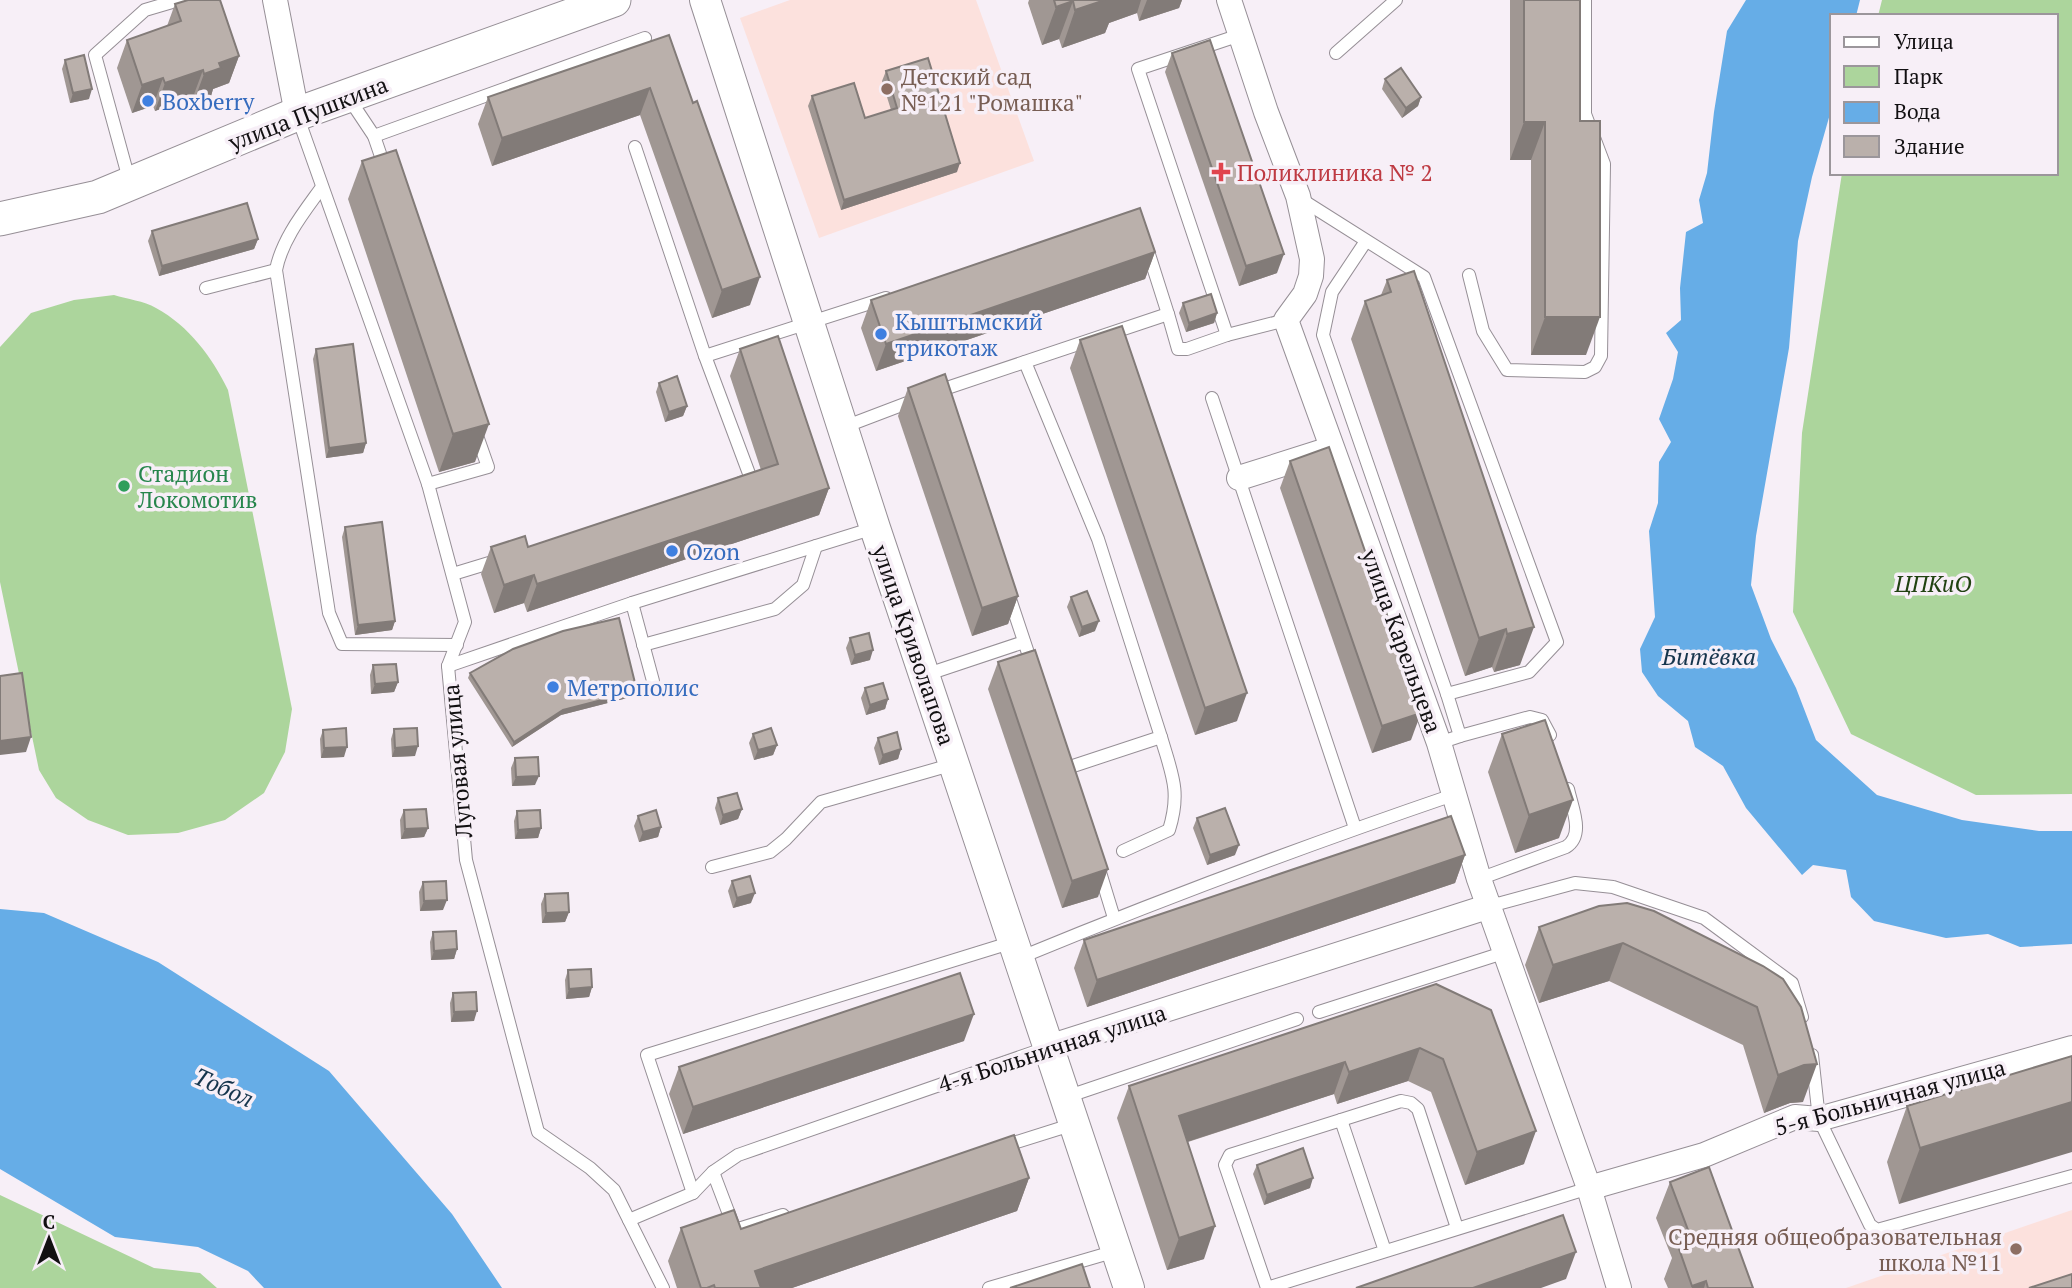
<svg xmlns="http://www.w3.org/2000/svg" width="2072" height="1288" font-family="'PT Serif',serif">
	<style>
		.education { fill: #fce1dd }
		.green { fill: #acd59c }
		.water { fill: #66ade7 }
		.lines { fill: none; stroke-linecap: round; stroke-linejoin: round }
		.service-casing { stroke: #968f96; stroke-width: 14 }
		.minor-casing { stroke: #968f96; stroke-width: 26 }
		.tertiary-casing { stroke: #968f96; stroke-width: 32 }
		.secondary-casing { stroke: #968f96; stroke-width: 35 }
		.service { stroke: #fff; stroke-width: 12 }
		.minor { stroke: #fff; stroke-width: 24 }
		.tertiary { stroke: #fff; stroke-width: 30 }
		.secondary { stroke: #fff; stroke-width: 33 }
		.wall { fill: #a09793 }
		.shaded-wall { fill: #827b78 }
		.building { fill: #bab0ab; stroke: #827b78; stroke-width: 2 }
		.education-dot { fill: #8d6e63; stroke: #f7eff7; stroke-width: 2.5 }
		.shop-dot { fill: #3f7fe0; stroke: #f7eff7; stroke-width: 2.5 }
		.health-dot { fill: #e0444e; stroke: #f7eff7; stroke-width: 2.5 }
		.leisure-dot { fill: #2e9e5b; stroke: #f7eff7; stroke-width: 2.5 }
		.labels { text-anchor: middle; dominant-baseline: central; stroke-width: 7; stroke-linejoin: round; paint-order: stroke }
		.education-label { font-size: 23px; fill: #785e54; stroke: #f7eff7; text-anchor: start }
		.shop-label { font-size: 23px; fill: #366cbe; stroke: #f7eff7; text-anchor: start }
		.street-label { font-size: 23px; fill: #121012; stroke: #f7eff7 }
		.health-label { font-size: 23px; fill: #be3a42; stroke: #f7eff7; text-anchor: start }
		.leisure-label { font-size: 23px; fill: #27864d; stroke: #f7eff7; text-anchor: start }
		.park-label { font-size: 23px; font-style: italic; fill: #214211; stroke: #f7eff7 }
		.water-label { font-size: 24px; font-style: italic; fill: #16354d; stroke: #f7eff7 }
	</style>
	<rect width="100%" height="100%" fill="#f7eff7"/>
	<!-- education -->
	<g class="education">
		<polygon points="790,0 976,0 1034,161 819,238 740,18"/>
		<polygon points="2072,1210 2072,1288 1846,1288"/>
	</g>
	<!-- green -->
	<g class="green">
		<polygon points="1882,0 2072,0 2072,794 1976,795 1851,734 1793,612 1802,433 1842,173 2056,173 2056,16 1878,16"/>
		<path d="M114,295C127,299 144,301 156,308C189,326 212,357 228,390L292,709L285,752L264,793L225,820L178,833L128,835L88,820L56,798L39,770L0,582V347L31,313L74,300Z"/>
		<polygon points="0,1195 154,1268 200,1273 217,1288 0,1288"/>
	</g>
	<!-- water -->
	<g class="water">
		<polygon points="1746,0 1860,0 1856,16 1832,16 1832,107 1812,177 1798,241 1789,348 1756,536 1751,585 1771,639 1796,688 1816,740 1877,795 1962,820 2039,831 2072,831 2072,944 2020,947 1988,934 1946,938 1874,921 1851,897 1846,870 1813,865 1802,875 1746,808 1723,766 1695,747 1688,721 1658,696 1642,672 1640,649 1655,617 1649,531 1658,503 1659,462 1671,442 1659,419 1673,379 1678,352 1666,333 1681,320 1680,288 1686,232 1703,223 1699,200 1707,173 1714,112 1727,31"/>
		<polygon points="0,909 44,913 158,962 329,1071 452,1214 502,1288 264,1288 248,1271 198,1247 115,1237 0,1169"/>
	</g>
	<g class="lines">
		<defs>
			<g id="service">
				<polyline points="1336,53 1396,0"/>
				<polyline points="348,97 374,136 386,171"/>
				<polyline points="297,115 428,484 465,622 448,666 466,860 538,1132 590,1168 614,1190 663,1288"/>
				<polyline points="374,136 645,38"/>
				<polyline points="635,147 705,356 751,479 740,483"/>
				<polyline points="130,183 95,55 145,10 179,0"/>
				<path d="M322,187C304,212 282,239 276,270L329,613L342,644L457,645"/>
				<polyline points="1299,198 1424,277 1557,642 1529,672 1447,694 1460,736 1439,743"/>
				<polyline points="1366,241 1332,292 1323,335 1447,694"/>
				<polyline points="1147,248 1168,314"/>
				<polyline points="1469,275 1483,331 1507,370 1585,372 1595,367 1601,356 1604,164 1585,114 1585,0"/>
				<polyline points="206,288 276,270"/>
				<polyline points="1227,335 1138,69 1240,35"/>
				<polyline points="705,356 886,298"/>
				<polyline points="1025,362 1098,539 1161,737 1067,768"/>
				<polyline points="935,392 1168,314 1178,349 1187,349 1227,335 1286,320"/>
				<polyline points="1212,398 1355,828"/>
				<polyline points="844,427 915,400"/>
				<polyline points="428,484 488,467 475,430"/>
				<polyline points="453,574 499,560"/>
				<polyline points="1008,593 1032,665"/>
				<polyline points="632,603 653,681"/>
				<polyline points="643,645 775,609 803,585 816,546"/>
				<polyline points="448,666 632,603 874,528"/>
				<polyline points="925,675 1024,642"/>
				<polyline points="1460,736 1530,717 1542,720 1550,735"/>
				<path d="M1123,851L1169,830C1181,791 1172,775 1161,737"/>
				<polyline points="712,867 770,852 786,839 821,802 954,764"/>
				<polyline points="1099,869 1114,918"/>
				<path d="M1479,879L1566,847C1585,835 1572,808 1568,789"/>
				<polyline points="1490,906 1575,883 1613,887 1704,918 1792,983 1802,1017"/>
				<path d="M1019,958C1162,899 1307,845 1453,795"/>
				<polyline points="1319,1012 1506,952"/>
				<polyline points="1812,1055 1819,1119 1870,1225 1877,1230 2072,1176"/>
				<polyline points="1066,1097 1297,1019"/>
				<polyline points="1341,1120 1401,1101 1411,1103 1418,1109 1457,1228"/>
				<polyline points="1001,1147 1074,1124"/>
				<polyline points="713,1172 735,1230 783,1215"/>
				<polyline points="693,1193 647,1055 1013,942"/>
				<polyline points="629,1220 693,1193 713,1172 738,1155 1049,1047"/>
				<polyline points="1385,1251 1341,1120 1230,1155 1225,1165 1267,1288 1589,1188"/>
				<polyline points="989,1288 1116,1251"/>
			</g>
			<g id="minor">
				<polyline points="275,0 297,114"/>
				<polyline points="1229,0 1266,112 1298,196 1312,259 1311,276 1305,294 1286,320 1439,743 1479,879 1589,1188 1619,1288"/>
				<polyline points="1239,478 1321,452"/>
				<polyline points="1049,1047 1490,906"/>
				<polyline points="1589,1188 1704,1155 1795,1117 1819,1119 2072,1048"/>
			</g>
			<polyline id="tertiary" points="705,0 875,528 1129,1288"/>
			<polyline id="secondary" points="0,219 98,197 297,114 614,0"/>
		</defs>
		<!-- service casing -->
		<use href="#service" class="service-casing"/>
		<!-- minor casing -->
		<use href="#minor" class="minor-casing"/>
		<!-- tertiary casing -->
		<use href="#tertiary" class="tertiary-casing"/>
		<!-- secondary casing -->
		<use href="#secondary" class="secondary-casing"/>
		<!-- service -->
		<use href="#service" class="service"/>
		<!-- minor -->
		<use href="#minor" class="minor"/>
		<!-- tertiary -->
		<use href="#tertiary" class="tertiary"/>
		<!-- secondary -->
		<use href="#secondary" class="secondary"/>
	</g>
	<!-- wall -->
	<g class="wall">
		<polygon points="1029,0 1182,0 1179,8 1139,21 1137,13 1109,23 1105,33 1062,48 1059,39 1042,45 1028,3"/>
		<polygon points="1510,0 1580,0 1580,121 1586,355 1531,355 1531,160 1510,160"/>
		<polygon points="175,4 239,56 229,83 213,89 211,96 194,101 193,97 155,111 153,106 132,113 117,68 127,40 167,26"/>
		<polygon points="669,35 750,305 712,318 640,115 492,166 478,124 488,97"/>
		<polygon points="1172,53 1277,273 1239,286 1165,72"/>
		<polygon points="65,60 89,99 70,103 62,69"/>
		<polygon points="886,71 957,172 841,210 808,106 812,96 865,118 891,110 882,81"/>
		<polygon points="1385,79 1421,97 1418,106 1402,118 1382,89"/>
		<polygon points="362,161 475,462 439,472 348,199"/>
		<polygon points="152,231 258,239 254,249 159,276 148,241"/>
		<polygon points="1155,252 1145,279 876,371 861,328 871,300"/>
		<polygon points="1387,280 1520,665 1494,672 1492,667 1465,676 1351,339 1365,301 1381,295"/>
		<polygon points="1183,303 1217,313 1214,323 1186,332 1179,313"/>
		<polygon points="1080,340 1237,721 1195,735 1070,368"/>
		<polygon points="316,349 366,443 363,453 326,458 313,359"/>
		<polygon points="740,349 829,488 819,515 527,612 524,603 494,613 481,574 491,547 528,547 761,470 730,376"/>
		<polygon points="659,383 687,406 683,416 665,422 656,392"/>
		<polygon points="908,388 1018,596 1008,624 972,636 898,416"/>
		<polygon points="1290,461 1411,740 1372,753 1280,488"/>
		<polygon points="345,527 395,621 392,630 355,635 342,537"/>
		<polygon points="1071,597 1095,631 1079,637 1067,607"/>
		<polygon points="850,638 870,660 851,665 846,648"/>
		<polygon points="998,662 1098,897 1062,908 988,689"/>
		<polygon points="373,665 398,682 394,692 371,694 370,675"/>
		<polygon points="470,673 637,691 635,696 561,715 512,747 468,678"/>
		<polygon points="865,688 888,699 885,709 866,715 861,698"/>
		<polygon points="394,729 415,756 392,757 391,739"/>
		<polygon points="323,730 344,757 321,758 320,739"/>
		<polygon points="753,734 777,745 773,755 754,760 749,743"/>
		<polygon points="1502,734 1559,838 1515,853 1488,772"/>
		<polygon points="878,738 901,749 898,759 879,765 874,748"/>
		<polygon points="515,758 535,785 512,786 511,768"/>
		<polygon points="718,798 742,809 738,819 720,825 715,808"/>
		<polygon points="404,810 428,828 424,837 401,839 400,820"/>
		<polygon points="517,811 541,828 538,838 515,839 514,821"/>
		<polygon points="638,816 661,827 658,837 639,842 634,826"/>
		<polygon points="1197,818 1235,855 1207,865 1193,828"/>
		<polygon points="1465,855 1455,883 1087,1007 1074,968 1084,940"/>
		<polygon points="732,881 751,903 733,908 728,891"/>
		<polygon points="423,882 443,910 420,911 419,892"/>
		<polygon points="545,894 569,912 565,922 542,923 541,904"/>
		<polygon points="1539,927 1763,966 1803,1102 1790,1103 1764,1113 1743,1045 1609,981 1539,1003 1525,965"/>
		<polygon points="433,932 457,949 454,959 431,960 430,942"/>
		<polygon points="568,970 592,987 589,997 566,999 565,980"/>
		<polygon points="1436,984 1524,1164 1465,1185 1431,1092 1408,1081 1337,1104 1334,1094 1188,1142 1204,1259 1167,1270 1117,1118 1129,1086"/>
		<polygon points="453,993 474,1021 451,1022 450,1003"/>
		<polygon points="964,1041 683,1134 669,1094 679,1067"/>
		<polygon points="2072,1056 1899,1204 1887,1162 1907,1106"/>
		<polygon points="1257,1165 1310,1188 1264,1205 1253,1174"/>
		<polygon points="1029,1178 1017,1211 792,1288 677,1288 668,1261 681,1228 741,1229"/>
		<polygon points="1670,1182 1753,1288 1668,1288 1664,1279 1672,1258 1656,1218"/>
	</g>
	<!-- shaded-wall -->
	<g class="shaded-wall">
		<polygon points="1105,0 1141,0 1137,13 1109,23 1105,33 1062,48 1075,10"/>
		<polygon points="1147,0 1182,0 1179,8 1139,21"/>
		<polygon points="1073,1 1059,39 1042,45 1056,7"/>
		<polygon points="239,56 229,83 213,89 211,96 194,101 204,74 219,63"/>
		<polygon points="203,70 193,97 155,111 165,83"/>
		<polygon points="163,78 153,106 132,113 142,85"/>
		<polygon points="650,88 640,115 492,166 502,138"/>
		<polygon points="92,89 89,99 70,103 73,93"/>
		<polygon points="1421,97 1418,106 1402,118 1406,108"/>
		<polygon points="1524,122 1545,122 1531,160 1510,160"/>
		<polygon points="960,163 957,172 841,210 844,200"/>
		<polygon points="258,239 254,249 159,276 162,266"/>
		<polygon points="1155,252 1145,279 876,371 886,344"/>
		<polygon points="1284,254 1277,273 1239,286 1246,266"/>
		<polygon points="760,277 750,305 712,318 722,290"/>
		<polygon points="1217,313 1214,323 1186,332 1189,323"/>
		<polygon points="1545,317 1600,317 1586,355 1531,355"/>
		<polygon points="687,406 683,416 665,422 669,412"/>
		<polygon points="489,424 475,462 439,472 453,434"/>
		<polygon points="366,443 363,453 326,458 329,448"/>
		<polygon points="829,488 819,515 527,612 537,584"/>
		<polygon points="534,575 524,603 494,613 504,585"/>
		<polygon points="1018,596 1008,624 972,636 982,608"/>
		<polygon points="395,621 392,630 355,635 358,625"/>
		<polygon points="1099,621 1095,631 1079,637 1082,627"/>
		<polygon points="1534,627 1520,665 1494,672 1507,634"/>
		<polygon points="1506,629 1492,667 1465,676 1479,638"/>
		<polygon points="873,650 870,660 851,665 855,655"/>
		<polygon points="398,682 394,692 371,694 375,684"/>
		<polygon points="637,691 635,696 561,715 512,747 514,742 563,710"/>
		<polygon points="1247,693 1237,721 1195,735 1205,708"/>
		<polygon points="888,699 885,709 866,715 870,705"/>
		<polygon points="1421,713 1411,740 1372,753 1382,726"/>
		<polygon points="31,737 26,752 0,755 0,741"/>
		<polygon points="777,745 773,755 754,760 758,750"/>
		<polygon points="418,746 415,756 392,757 395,748"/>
		<polygon points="347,747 344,757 321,758 324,748"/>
		<polygon points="901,749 898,759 879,765 883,755"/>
		<polygon points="539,776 535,785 512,786 516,777"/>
		<polygon points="1573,800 1559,838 1515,853 1529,815"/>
		<polygon points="742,809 738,819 720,825 723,815"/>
		<polygon points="661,827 658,837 639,842 643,832"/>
		<polygon points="428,828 424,837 401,839 405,829"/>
		<polygon points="541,828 538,838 515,839 518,830"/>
		<polygon points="1239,845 1235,855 1207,865 1210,855"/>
		<polygon points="1465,855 1455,883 1087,1007 1097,980"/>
		<polygon points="1108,869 1098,897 1062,908 1072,881"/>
		<polygon points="755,893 751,903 733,908 737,898"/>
		<polygon points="447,900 443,910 420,911 424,901"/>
		<polygon points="569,912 565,922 542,923 546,913"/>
		<polygon points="1623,943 1609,981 1539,1003 1553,965"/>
		<polygon points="457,949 454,959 431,960 434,951"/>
		<polygon points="592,987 589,997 566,999 569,989"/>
		<polygon points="477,1011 474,1021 451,1022 454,1012"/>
		<polygon points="974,1014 964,1041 683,1134 693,1107"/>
		<polygon points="1420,1048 1408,1081 1337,1104 1349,1072"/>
		<polygon points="1345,1062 1334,1094 1168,1148 1179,1116"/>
		<polygon points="1817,1064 1803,1102 1790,1103 1764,1113 1778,1075 1804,1065"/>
		<polygon points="2072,1102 2072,1152 1899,1204 1920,1148"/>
		<polygon points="1536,1131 1524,1164 1465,1185 1477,1152"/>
		<polygon points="1029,1178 1017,1211 792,1288 749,1288 755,1271"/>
		<polygon points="1313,1178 1310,1188 1264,1205 1267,1195"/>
		<polygon points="1215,1226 1204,1259 1167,1270 1179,1238"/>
		<polygon points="1576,1252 1566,1279 1541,1288 1473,1288"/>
		<polygon points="1706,1281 1704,1288 1692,1288 1692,1286"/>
	</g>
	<!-- building -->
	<g class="building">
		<polygon points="188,0 220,0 239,56 219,63 221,68 204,74 203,70 165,83 163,78 142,85 127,40 181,21 175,4"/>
		<polygon points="1054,0 1105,0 1075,10 1073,1 1056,7"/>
		<polygon points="1524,0 1580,0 1580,121 1600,121 1600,317 1545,317 1545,122 1524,122"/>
		<polygon points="669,35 693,103 697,101 760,277 722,290 650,88 502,138 488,97"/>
		<polygon points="1210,40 1284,254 1246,266 1172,53"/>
		<polygon points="84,55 92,89 73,93 65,60"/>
		<polygon points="928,58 960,163 844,200 812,96 854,83 865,118 897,108 886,71"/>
		<polygon points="1401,68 1421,97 1406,108 1385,79"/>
		<polygon points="396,150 489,424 453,434 362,161"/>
		<polygon points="247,203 258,239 162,266 152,231"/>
		<polygon points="1140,208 1155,252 886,344 871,300"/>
		<polygon points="1414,271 1534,627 1507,634 1506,629 1479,638 1365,301 1391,292 1387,280"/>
		<polygon points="1211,294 1217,313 1189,323 1183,303"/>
		<polygon points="1122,326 1247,693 1205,708 1080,340"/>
		<polygon points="778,336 829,488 537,584 534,575 504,585 491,547 525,536 528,547 778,464 740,349"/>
		<polygon points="353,344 366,443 329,448 316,349"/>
		<polygon points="945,374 1018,596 982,608 908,388"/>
		<polygon points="677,376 687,406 669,412 659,383"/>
		<polygon points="1329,447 1421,713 1382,726 1290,461"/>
		<polygon points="382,522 395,621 358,625 345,527"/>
		<polygon points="1087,591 1099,621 1082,627 1071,597"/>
		<polygon points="619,618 637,691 563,710 514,742 470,673 513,649 563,631"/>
		<polygon points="869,633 873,650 855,655 850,638"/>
		<polygon points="1035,650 1108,869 1072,881 998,662"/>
		<polygon points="396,664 398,682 375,684 373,665"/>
		<polygon points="22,673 31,737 0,741 0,676"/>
		<polygon points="883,683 888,699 870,705 865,688"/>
		<polygon points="1545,720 1573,800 1529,815 1502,734"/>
		<polygon points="346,728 347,747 324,748 323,730"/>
		<polygon points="417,728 418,746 395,748 394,729"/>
		<polygon points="771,728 777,745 758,750 753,734"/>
		<polygon points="897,732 901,749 883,755 878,738"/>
		<polygon points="538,757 539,776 516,777 515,758"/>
		<polygon points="737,793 742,809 723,815 718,798"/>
		<polygon points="1225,808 1239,845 1210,855 1197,818"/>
		<polygon points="426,809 428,828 405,829 404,810"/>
		<polygon points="540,810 541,828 518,830 517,811"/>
		<polygon points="656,810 661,827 643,832 638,816"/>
		<polygon points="1451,816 1465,855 1097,980 1084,940"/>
		<polygon points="750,876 755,893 737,898 732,881"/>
		<polygon points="446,881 447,900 424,901 423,882"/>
		<polygon points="568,893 569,912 546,913 545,894"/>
		<polygon points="1627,903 1654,911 1763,966 1783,979 1801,1007 1817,1064 1804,1065 1778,1075 1757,1007 1623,943 1553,965 1539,927 1599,906"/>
		<polygon points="456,931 457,949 434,951 433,932"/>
		<polygon points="591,969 592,987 569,989 568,970"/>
		<polygon points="960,973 974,1014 693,1107 679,1067"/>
		<polygon points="1436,984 1491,1010 1536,1131 1477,1152 1443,1059 1420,1048 1349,1072 1345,1062 1179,1116 1215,1226 1179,1238 1129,1086"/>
		<polygon points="476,992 477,1011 454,1012 453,993"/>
		<polygon points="2072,1056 2072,1102 1920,1148 1907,1106"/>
		<polygon points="1014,1135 1029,1178 755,1271 761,1288 715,1288 714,1285 707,1288 701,1288 681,1228 734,1210 741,1229"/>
		<polygon points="1303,1148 1313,1178 1267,1195 1257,1165"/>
		<polygon points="1709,1167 1753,1288 1708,1288 1706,1281 1692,1286 1677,1243 1691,1238 1670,1182"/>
		<polygon points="1563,1215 1576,1252 1473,1288 1356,1288"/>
		<polygon points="1082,1264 1090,1288 1010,1288"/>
		<polygon points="2072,1274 2072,1288 2029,1288"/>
	</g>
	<!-- markers -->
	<g class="education-dot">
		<circle cx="887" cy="89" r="7"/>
		<circle cx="2016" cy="1249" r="7"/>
	</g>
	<g class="shop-dot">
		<circle cx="148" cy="101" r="7"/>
		<circle cx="881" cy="334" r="7"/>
		<circle cx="672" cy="551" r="7"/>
		<circle cx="553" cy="687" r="7"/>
	</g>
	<path class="health-dot" d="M1217.5 161.5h7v7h7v7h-7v7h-7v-7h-7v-7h7z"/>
	<circle class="leisure-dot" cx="124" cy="486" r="7"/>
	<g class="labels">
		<!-- education labels -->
		<g class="education-label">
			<text x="901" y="76">Детский сад<tspan x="901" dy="26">№121 "Ромашка"</tspan></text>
			<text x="2002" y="1236" text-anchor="end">Средняя общеобразовательная<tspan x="2002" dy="26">школа №11</tspan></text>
		</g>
		<!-- shop labels -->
		<g class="shop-label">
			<text x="162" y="101">Boxberry</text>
			<text x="895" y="321">Кыштымский<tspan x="895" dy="26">трикотаж</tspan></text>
			<text x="686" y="551">Ozon</text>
			<text x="567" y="687">Метрополис</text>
		</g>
		<!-- street labels -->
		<g class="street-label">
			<text transform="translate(308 113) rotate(-21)">улица Пушкина</text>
			<text transform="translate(1402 641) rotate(70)">улица Карельцева</text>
			<text transform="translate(914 645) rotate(71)">улица Криволапова</text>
			<text transform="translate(457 761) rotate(-95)">Луговая улица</text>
			<text transform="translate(1052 1048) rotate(-18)">4-я Больничная улица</text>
			<text transform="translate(1890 1097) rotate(-15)">5-я Больничная улица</text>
		</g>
		<!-- health labels -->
		<g class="health-label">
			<text x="1237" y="172">Поликлиника № 2</text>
		</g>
		<!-- leisure labels -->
		<g class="leisure-label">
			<text x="138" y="473">Стадион<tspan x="138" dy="26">Локомотив</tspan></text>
		</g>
		<!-- park labels -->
		<g class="park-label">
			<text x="1933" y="583">ЦПКиО</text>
		</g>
		<!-- water labels -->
		<g class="water-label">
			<text x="1709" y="656">Битёвка</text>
			<text transform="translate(224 1087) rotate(24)">Тобол</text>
		</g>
	</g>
	<!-- legend -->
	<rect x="1830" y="14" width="228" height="161" fill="#f7eff7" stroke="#9b969b" stroke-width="2"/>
	<rect x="1844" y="37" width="35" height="10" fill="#ffffff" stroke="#9b969b" stroke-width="2"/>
	<text x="1894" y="49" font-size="21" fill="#121012">Улица</text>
	<rect x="1844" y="66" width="35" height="21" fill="#acd59c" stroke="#9b969b" stroke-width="2"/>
	<text x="1894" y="84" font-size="21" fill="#121012">Парк</text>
	<rect x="1844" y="102" width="35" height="21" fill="#66ade7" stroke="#9b969b" stroke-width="2"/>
	<text x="1894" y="119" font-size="21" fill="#121012">Вода</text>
	<rect x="1844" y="136" width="35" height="21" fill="#bab0ab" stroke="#9b969b" stroke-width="2"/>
	<text x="1894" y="154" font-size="21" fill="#121012">Здание</text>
	<!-- north arrow -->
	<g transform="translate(49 1239)" stroke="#f7eff7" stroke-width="5" paint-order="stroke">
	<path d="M0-5L12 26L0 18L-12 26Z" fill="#121012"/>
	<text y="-10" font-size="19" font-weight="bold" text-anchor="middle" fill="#121012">С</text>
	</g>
</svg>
